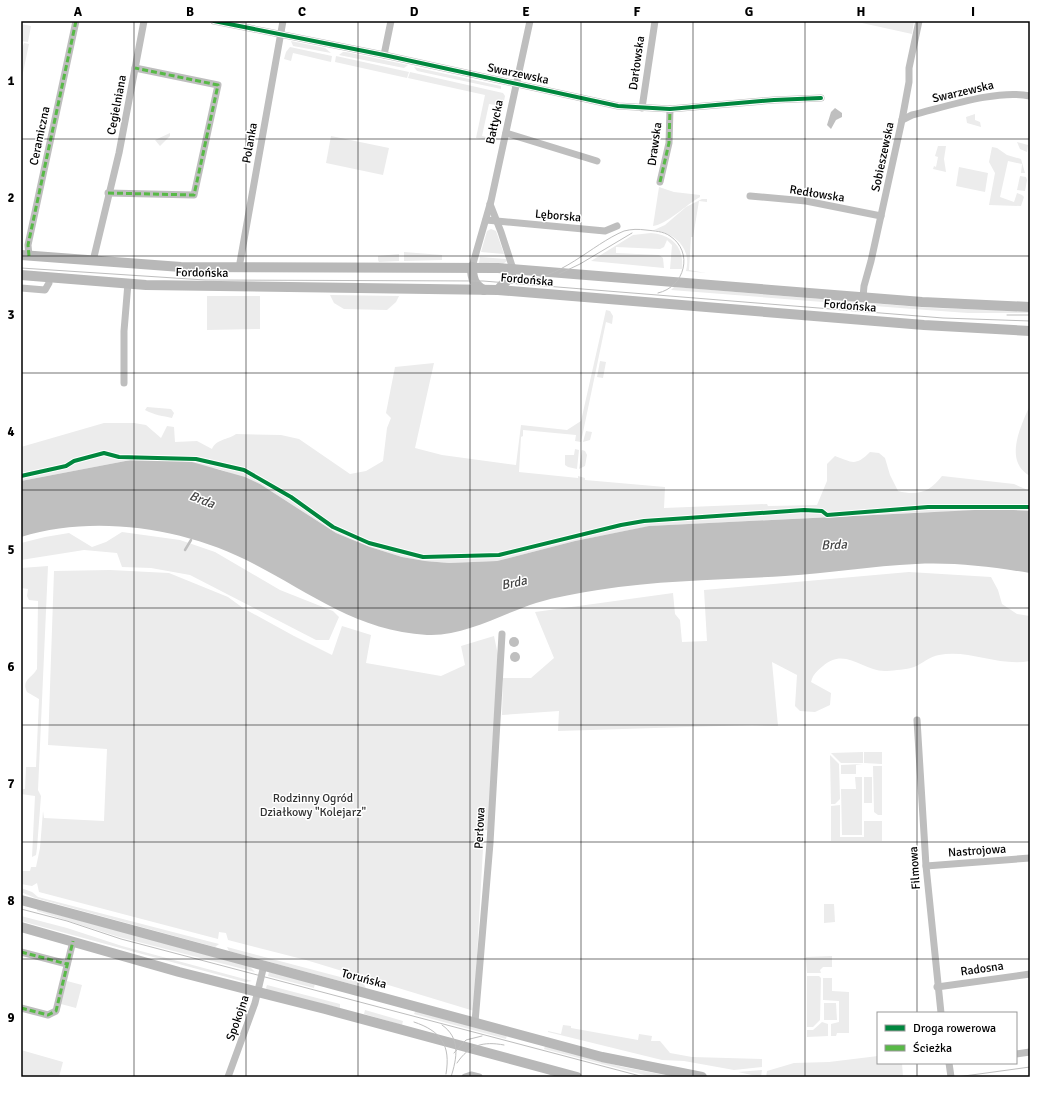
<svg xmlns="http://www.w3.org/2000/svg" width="1051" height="1098" font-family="Signika,sans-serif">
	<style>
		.green { fill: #ececec }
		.water { fill: #bfbfbf }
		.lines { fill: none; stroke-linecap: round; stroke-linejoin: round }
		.stream { stroke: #bfbfbf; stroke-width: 2.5 }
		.minor { stroke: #bebebe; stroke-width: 7 }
		.secondary { stroke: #b8b8b8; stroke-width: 10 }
		.tram { stroke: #bebebe; stroke-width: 1 }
		.quiet { stroke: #58b947; stroke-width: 3; stroke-dasharray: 6 3; stroke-linecap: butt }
		.cycleway-casing { stroke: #fff; stroke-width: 6 }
		.cycleway { stroke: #00873e; stroke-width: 4 }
		.grid { fill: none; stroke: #000; stroke-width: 1; stroke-opacity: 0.55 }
		.labels { text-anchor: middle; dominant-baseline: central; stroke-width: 3; stroke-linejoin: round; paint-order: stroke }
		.street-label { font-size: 12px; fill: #000; stroke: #fff }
		.park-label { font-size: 12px; fill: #333; stroke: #fff }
		.water-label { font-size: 13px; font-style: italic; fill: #444; stroke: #fff }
		.neatline { fill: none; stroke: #000; stroke-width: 1.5 }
		.grid-label { font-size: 13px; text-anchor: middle; font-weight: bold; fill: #000 }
	</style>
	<rect width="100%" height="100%" fill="#fff"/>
	<!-- green -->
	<g class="green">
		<polygon points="853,21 914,21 912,34"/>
		<polygon points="21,24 31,26 28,42 21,41"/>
		<polygon points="291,41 325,48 331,53 293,46"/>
		<polygon points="24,43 29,44 21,82 21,51"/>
		<polygon points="290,47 332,56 331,62 293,53 291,61 284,59 286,52"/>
		<polygon points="343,52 346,52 408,65 404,68 339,55"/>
		<polygon points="336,56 409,72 407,78 335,62"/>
		<polygon points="414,67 501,86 501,89 417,71"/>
		<polygon points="410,72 503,93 505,96 503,106 489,104 482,136 494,139 494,141 476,138 485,95 408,78"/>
		<polygon points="975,114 975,120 980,122 981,127 967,123 966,117"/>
		<polygon points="170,133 170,136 160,146 155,140"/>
		<polygon points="331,136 389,148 383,175 326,163"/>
		<polygon points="1017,142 1028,145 1027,152 1020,149"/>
		<polygon points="938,146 946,146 944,159 946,172 933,169 934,166 936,167 938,157 935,156"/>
		<polygon points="992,147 997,148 1007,155 1021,159 1025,173 1021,173 1022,164 1008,161 1000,197 1014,202 1017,193 1022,195 1024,197 1021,206 989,205 995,173 989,162"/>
		<polygon points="959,167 988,173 985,192 956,186"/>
		<polygon points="1020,176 1026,177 1027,180 1025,191 1017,190"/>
		<path d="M659,187L674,192L700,195V197C687,204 666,225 653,226Z"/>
		<path d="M702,199H707V202L699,201L693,237H691L689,270L706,273L686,271C692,248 675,233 654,230L665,225L686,207Z"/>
		<polygon points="491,229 496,231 504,254 481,252 487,231"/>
		<path d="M651,233C672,235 684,246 682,269H670L672,245L667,240L664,247L660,249L616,247V253L659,255L663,258L664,268L591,261L633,235Z"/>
		<polygon points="404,252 442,255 442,260 404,261"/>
		<polygon points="399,254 399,261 379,262 378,260 378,256"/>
		<polygon points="480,257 506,259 507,261 503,264 479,263"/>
		<polygon points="674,287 931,308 1030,311 1030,313 968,313 913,309 671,290"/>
		<polygon points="330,295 399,296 396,302 387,310 344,309 334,303"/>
		<polygon points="260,296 260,329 207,330 207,296"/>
		<path d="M606,310L610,311L613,316L612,324L606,322L581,442L575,441L576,435L523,430V436L521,437L519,472L578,478V476L585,478V480L665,487L664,508L767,504L768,506L817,505L827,481V464L835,456C852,462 855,467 870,452L879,453L885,458L890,475L898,491C918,496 930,492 942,476L1014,484L1030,491V511L929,512L650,526L575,541L497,561L449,563L425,561L402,557L370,547L336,533L260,484L219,469L136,459L21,481V447L104,423H134L146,425L161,438L167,426L174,427L175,442L197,441L212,449C216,439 228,440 236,434L281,435L299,439L350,474L366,471L383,461L387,428L391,418L386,413L395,367L434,363L415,448L442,455L516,465L521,425L567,430L581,421Z"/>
		<polygon points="600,361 606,362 603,378 597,377"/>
		<path d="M1030,405V476C1003,461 1021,426 1030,405Z"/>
		<path d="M147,407L171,409L174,413L172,418C163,416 154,415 145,410Z"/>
		<polygon points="586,431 592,432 590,440 583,442"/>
		<polygon points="575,449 579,450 577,469 568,467 565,465 565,455 574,455"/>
		<polygon points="582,450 585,451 587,455 585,466 579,469"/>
		<polygon points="122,532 180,540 215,552 280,590 333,611 339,617 329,640 316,640 190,575 151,568 122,567 117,553 84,550 21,560 21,543 45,537 69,533 92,547 106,542"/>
		<path d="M48,566L38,790L41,796L37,848L36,855L32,857L35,796L21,794V789H25L26,767H36L39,699L27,692C21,680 32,678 37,669L38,601L29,600L27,596L28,589L21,588V568Z"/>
		<polygon points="110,570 169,573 228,597 243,608 294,636 332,655 342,626 371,635 366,663 441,676 465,665 461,646 494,636 498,655 488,830 484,830 474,1011 306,960 228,940 226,933 219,932 218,939 39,892 37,883 32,886 21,884 21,871 30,871 31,867 36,867 40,848 43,811 44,818 104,821 107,749 48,745 54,571"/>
		<path d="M909,572L991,577L998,590L1002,604L1017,614L1030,616V661C999,667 969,649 939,655C930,656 922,664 914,667C906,670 895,670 887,671C864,673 846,646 823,666C817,671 813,674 811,682L831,693L830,705L815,712L800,711L795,706L797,675L772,662L778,726L752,725L558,731L559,711L502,715L503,678H531L554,658L535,612L673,593L675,614L680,620L682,642L707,641L704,590Z"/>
		<polygon points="863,752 863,763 841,763 831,753"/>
		<polygon points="864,752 882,752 882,764 864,763"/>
		<polygon points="830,755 839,764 840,799 835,804 831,804"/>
		<polygon points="863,764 856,765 856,774 841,774 841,765"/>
		<polygon points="873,766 882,766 882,815 878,815 874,812"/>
		<polygon points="855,777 862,777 862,835 842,835 841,789 856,789"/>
		<rect x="864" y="777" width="8" height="26"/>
		<polygon points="840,805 840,837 864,837 864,821 882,821 882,841 831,841 831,806"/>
		<polygon points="21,888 32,892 38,897 219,944 215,947 35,898 21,892"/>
		<polygon points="824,904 834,904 835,922 824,923"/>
		<polygon points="37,909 249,966 255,972 119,937 37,911"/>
		<polygon points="21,916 67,928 122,946 252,981 245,982 21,921"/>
		<polygon points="227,947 363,983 366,988 229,951"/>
		<polygon points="832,956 832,967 823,967 820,970 821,973 807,973 806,957"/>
		<polygon points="269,972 315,983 314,988 268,976"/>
		<polygon points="807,976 819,976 821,978 820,1020 813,1027 807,1027"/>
		<polygon points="823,978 832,978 832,991 849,992 849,1033 837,1033 836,1036 831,1036 831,1024 839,1022 839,1001 823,1000"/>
		<polygon points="67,981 82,985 76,1008 61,1004"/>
		<polygon points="267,985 340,1004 340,1008 268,991 266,988"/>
		<polygon points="824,1003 836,1003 837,1020 824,1020"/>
		<polygon points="365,1010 403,1021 402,1025 364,1014"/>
		<polygon points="416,1010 507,1035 506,1039 414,1014"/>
		<polygon points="822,1022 828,1024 828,1036 807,1037 807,1030 813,1030"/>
		<polygon points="563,1025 571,1026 571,1028 638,1040 639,1034 652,1036 651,1041 660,1041 670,1053 692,1057 762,1059 762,1067 734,1070 684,1061 662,1060 548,1032 548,1031 561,1034"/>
		<polygon points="545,1046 623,1067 675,1077 652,1077 544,1049"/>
		<polygon points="21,1050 63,1062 59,1077 21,1077"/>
		<polygon points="878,1056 878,1063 902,1063 903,1077 766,1077 767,1071 794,1063 829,1062"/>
		<polygon points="762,1070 761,1077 738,1072"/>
	</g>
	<!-- water -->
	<g class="water">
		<polygon points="835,108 842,113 842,117 836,120 831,129 827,125 831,112"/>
		<path d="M136,459H164L192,462L245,477L260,484L336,533L370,547L402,557L425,561L449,563L497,561L575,541L649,526L995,509L1030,511V573C992,567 954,562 916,564C872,566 829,573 785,576C723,580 660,580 598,590C578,593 556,597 536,603C502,614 463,637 427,635C358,631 312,594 254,564C186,528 95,514 21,537V481Z"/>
		<circle cx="514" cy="642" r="5"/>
		<circle cx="515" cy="657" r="5"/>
	</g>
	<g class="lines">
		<!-- stream -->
		<polyline class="stream" points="185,550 191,540"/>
		<!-- minor -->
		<g class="minor">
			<polyline points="214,21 384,55 618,106 670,109 774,100 821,98"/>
			<polyline points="384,55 391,21"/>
			<polyline points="642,108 655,21"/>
			<path d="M902,120L912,115C945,107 997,89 1030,96"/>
			<polyline points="506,133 597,161"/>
			<polyline points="660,182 669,143 670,109"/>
			<polyline points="108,193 194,195 218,85 135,68"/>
			<polyline points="750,196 806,201 881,216"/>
			<polyline points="490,204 501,232 513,269"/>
			<polyline points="486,220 605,231 617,226"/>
			<polyline points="29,256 28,245 76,21"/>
			<polyline points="93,261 119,153 144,21"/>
			<polyline points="472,267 491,201 530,21"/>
			<polyline points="239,268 283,21"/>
			<polyline points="21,288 45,290 49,283 49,277"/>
			<polyline points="863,297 864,286 871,261 902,120 909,82 909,68 919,21"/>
			<polyline points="124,383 124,331 128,283"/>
			<polyline points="917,720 926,866 941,1013"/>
			<polyline points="926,866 1030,858"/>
			<polyline points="21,952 67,964"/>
			<polyline points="937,987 1030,974"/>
			<polyline points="21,1008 48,1015 56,1011 73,941"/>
			<polyline points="475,1022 490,843 502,634"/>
			<polyline points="1016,1054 1030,1052"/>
			<polyline points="949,1063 951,1077"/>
			<polyline points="228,1077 255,1003 264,965"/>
			<polyline points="465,1077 471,1075 479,1077"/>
		</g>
		<!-- secondary -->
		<g class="secondary">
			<polyline points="21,255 181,267 498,268 922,302 1030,307"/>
			<path d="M472,267C472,278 474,285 484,290"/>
			<polyline points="21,275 146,285 498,290 924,325 1030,331"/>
			<polyline points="498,290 509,278 513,269"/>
			<polyline points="21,900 602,1057 702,1077"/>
			<polyline points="21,927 179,972 325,1009 577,1077"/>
		</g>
		<!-- tram -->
		<g class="tram">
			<polyline points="21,268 205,280 483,281 943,318 1030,321"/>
			<polyline points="559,274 580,264 632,233"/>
			<path d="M521,279C558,282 592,244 624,231C632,229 638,229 646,230C654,231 663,231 670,236C694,252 685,287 658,293"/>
			<polyline points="1007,315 1030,315"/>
			<polyline points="21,909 67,921 121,939 644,1077"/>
			<path d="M414,1022C441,1031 451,1045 446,1074"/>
			<path d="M442,1025C461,1038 457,1058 451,1077"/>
			<polyline points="454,1053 466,1040 482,1036"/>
			<path d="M457,1063C469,1045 483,1041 504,1045"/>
			<polyline points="957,1077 1030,1067"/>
		</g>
		<!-- quiet -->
		<g class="quiet">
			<polyline points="660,182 669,143 670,109"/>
			<polyline points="108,193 194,195 218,85 135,68"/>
			<polyline points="29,256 28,245 76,21"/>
			<polyline points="21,952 67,964"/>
			<polyline points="21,1008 48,1015 56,1011 73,941"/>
		</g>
		<defs>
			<g id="cycleway">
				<polyline points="214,21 384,55 618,106 670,109 774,100 821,98"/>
				<polyline points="21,476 66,466 74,461 104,453 119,457 196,459 244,470 291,497 333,527 369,543 423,557 499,555 621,525 644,521 804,510 822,511 827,515 928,507 1030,507"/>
			</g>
		</defs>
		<!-- cycleway casing -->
		<use href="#cycleway" class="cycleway-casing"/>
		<!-- cycleway -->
		<use href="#cycleway" class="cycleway"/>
	</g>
	<!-- grid -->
	<path class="grid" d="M134,21V1077M246,21V1077M358,21V1077M470,21V1077M581,21V1077M693,21V1077M805,21V1077M917,21V1013M21,139H1030M21,256H1030M21,373H1030M21,490H1030M21,608H1030M21,725H1030M21,842H1030M21,959H1030M917,1063V1077"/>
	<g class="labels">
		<!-- street labels -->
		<g class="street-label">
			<text transform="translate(637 63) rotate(-82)">Darłowska</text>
			<text transform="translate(518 74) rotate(12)">Swarzewska</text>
			<text transform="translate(963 92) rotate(-13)">Swarzewska</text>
			<text transform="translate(117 105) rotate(-79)">Cegielniana</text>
			<text transform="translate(495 122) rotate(-78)">Bałtycka</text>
			<text transform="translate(40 136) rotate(-78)">Ceramiczna</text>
			<text transform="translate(250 143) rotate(-80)">Polanka</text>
			<text transform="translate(655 144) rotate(-82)">Drawska</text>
			<text transform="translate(883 157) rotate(-78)">Sobieszewska</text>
			<text transform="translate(817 194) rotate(9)">Redłowska</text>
			<text transform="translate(558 216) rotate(5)">Lęborska</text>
			<text transform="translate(202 273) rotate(1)">Fordońska</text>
			<text transform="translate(527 280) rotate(5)">Fordońska</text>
			<text transform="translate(850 306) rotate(5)">Fordońska</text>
			<text transform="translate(480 828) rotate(-87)">Perłowa</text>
			<text transform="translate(977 851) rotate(-4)">Nastrojowa</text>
			<text transform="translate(915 868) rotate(-94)">Filmowa</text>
			<text transform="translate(982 969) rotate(-8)">Radosna</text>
			<text transform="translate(364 979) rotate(15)">Toruńska</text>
			<text transform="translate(238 1018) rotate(-71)">Spokojna</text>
		</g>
		<!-- park labels -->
		<g class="park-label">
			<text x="313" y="798">Rodzinny Ogród<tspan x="313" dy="14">Działkowy "Kolejarz"</tspan></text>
		</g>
		<!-- water labels -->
		<g class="water-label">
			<text transform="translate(202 500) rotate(21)">Brda</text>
			<text transform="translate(834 545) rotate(-2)">Brda</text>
			<text transform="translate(514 583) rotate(-12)">Brda</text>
		</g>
	</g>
	<!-- border -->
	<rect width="1051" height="1098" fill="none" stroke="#ffffff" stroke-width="44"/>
	<!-- legend -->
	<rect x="877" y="1012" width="140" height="52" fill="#ffffff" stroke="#999999"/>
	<rect x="885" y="1025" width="20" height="6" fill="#00873e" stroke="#999999"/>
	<text x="913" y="1032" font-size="12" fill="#000000">Droga rowerowa</text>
	<rect x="885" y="1045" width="20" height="6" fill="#58b947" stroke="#999999"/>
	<text x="913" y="1052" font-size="12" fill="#000000">Ścieżka</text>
	<rect x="22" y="22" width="1007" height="1054" class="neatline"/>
	<g class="grid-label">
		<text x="78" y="16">A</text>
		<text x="190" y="16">B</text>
		<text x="302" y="16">C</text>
		<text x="414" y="16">D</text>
		<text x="526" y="16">E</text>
		<text x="637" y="16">F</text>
		<text x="749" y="16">G</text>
		<text x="861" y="16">H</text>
		<text x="973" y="16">I</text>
		<text x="11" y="85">1</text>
		<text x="11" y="202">2</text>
		<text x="11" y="319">3</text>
		<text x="11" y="436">4</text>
		<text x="11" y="554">5</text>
		<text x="11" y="671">6</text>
		<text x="11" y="788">7</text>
		<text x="11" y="905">8</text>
		<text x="11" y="1022">9</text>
	</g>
</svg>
